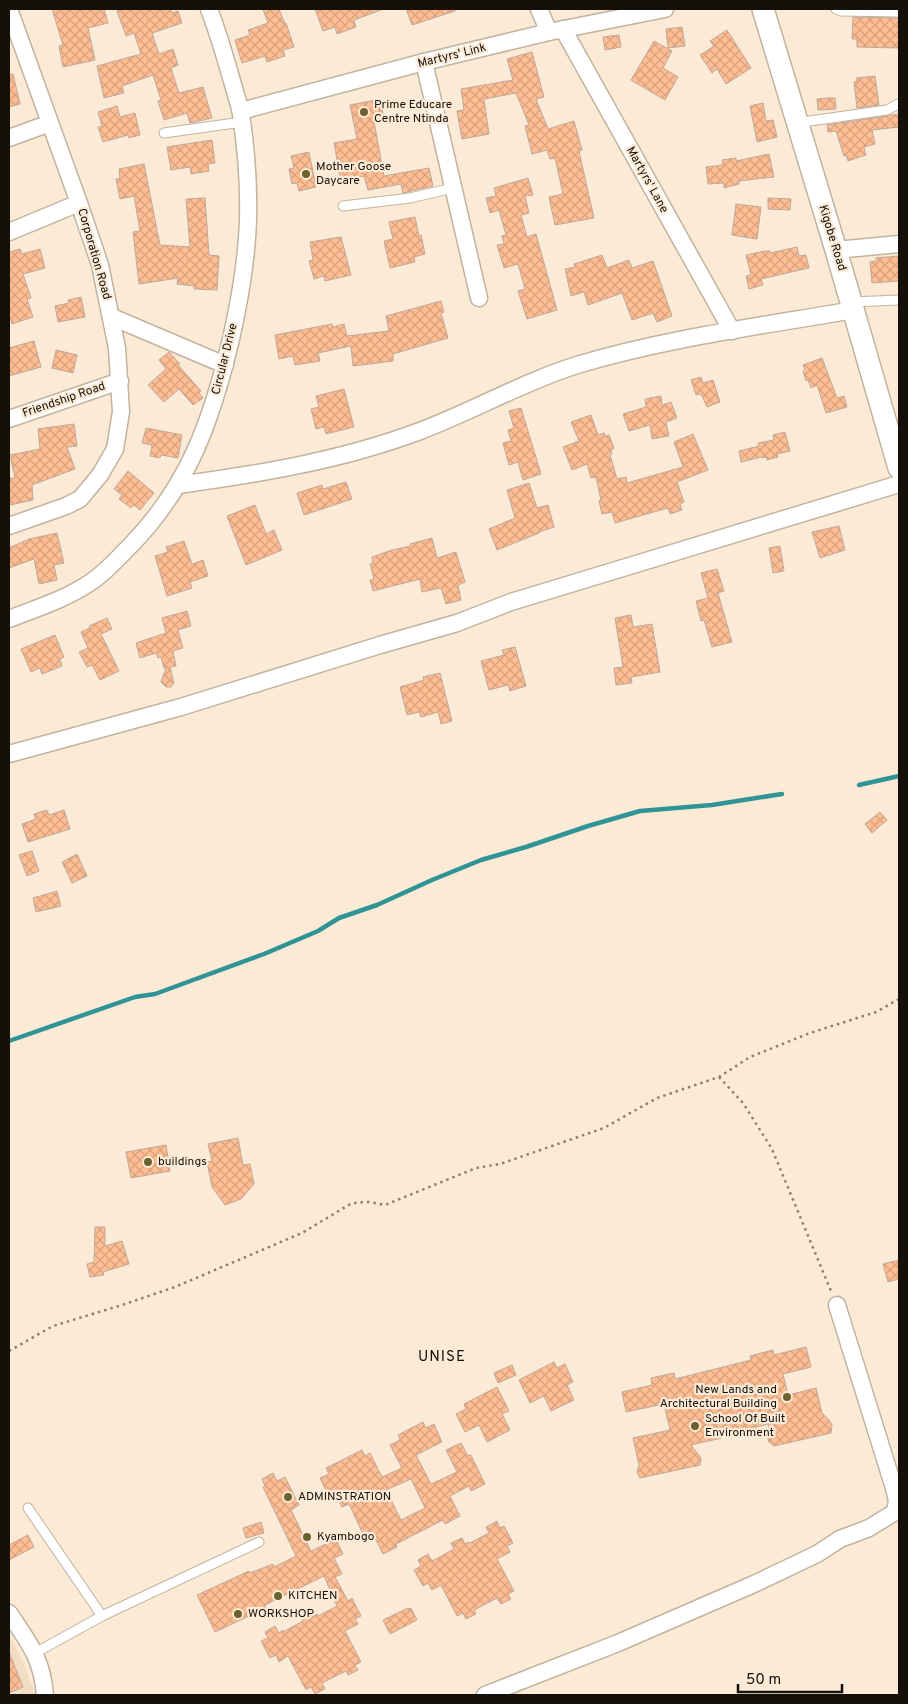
<svg xmlns="http://www.w3.org/2000/svg" width="908" height="1704" font-family="Overpass,sans-serif">
	<style>
		.built { fill: #f2ddc2 }
		.lines { fill: none; stroke-linecap: round; stroke-linejoin: round }
		.stream { stroke: #309496; stroke-width: 4.5 }
		.building { fill: url(#building-cross-hatch); stroke: #bfa99b; fill-rule: evenodd }
		.service-casing { stroke: #c2b39f; stroke-width: 11 }
		.minor-casing { stroke: #c2b39f; stroke-width: 19 }
		.tertiary-casing { stroke: #c2b39f; stroke-width: 24 }
		.path { stroke: #8b8072; stroke-width: 2.5; stroke-dasharray: 2.5 4; stroke-linecap: butt }
		.service { stroke: #fff; stroke-width: 9 }
		.minor { stroke: #fff; stroke-width: 16 }
		.tertiary { stroke: #fff; stroke-width: 21 }
		.poi-dot { fill: #6d612e; stroke: #fbebd6; stroke-width: 2 }
		.labels { text-anchor: middle; dominant-baseline: central; stroke-width: 4.5; stroke-linejoin: round; paint-order: stroke }
		.street-label { font-size: 12px; fill: #151009; stroke: #fbebd6 }
		.poi-label { font-size: 12px; fill: #151009; stroke: #fbebd6; text-anchor: start }
		.quarter-label { font-size: 15px; letter-spacing: 1px; fill: #151009; stroke: #fbebd6 }
	</style>
	<defs>
		<pattern id="building-cross-hatch" width="8" height="8" patternUnits="userSpaceOnUse" patternTransform="scale(1.25)"><rect width="8" height="8" fill="#febd92"/><path d="M0 0l8 8M0 8l8-8" fill="none" stroke="#d9a17d"/></pattern>
	</defs>
	<rect width="100%" height="100%" fill="#fbebd6"/>
	<!-- built -->
	<polygon class="built" points="9,1635 20,1655 36,1695 9,1695"/>
	<g class="lines">
		<!-- stream -->
		<g class="stream">
			<polyline points="859,785 899,776"/>
			<polyline points="9,1041 135,997 155,994 264,954 318,931 339,918 377,905 432,880 481,860 526,847 588,826 640,811 712,805 782,794"/>
		</g>
	</g>
	<!-- building -->
	<g class="building">
		<polygon points="52,9 104,9 108,23 88,28 95,60 63,67 59,46 63,45"/>
		<polygon points="125,9 171,9 172,13 178,11 182,23 152,33 159,54 173,49 178,65 171,68 179,93 203,87 212,118 190,123 187,113 164,120 158,101 161,100 153,75 122,86 124,93 104,98 97,66 141,54 134,33 126,36 117,11"/>
		<polygon points="263,9 279,9 285,24 286,23 294,47 283,50 285,56 267,62 265,56 242,63 235,40 250,35 248,30 268,23"/>
		<polygon points="315,9 381,9 381,10 354,20 356,27 337,34 335,27 323,31"/>
		<polygon points="406,9 455,9 455,11 412,25"/>
		<polygon points="853,17 899,18 899,48 857,47 857,39 852,39"/>
		<polygon points="682,27 685,46 668,48 666,29"/>
		<polygon points="727,30 751,68 726,84 717,69 712,73 700,55 714,46 710,41"/>
		<polygon points="619,35 621,47 605,50 603,37"/>
		<polygon points="654,41 672,51 663,68 678,77 665,100 631,80"/>
		<polygon points="532,52 544,97 536,99 548,129 574,121 582,150 579,151 594,218 555,225 549,197 563,194 555,158 550,159 547,150 532,154 525,126 529,125 516,93 484,99 489,134 462,139 457,111 464,110 461,89 513,80 507,59"/>
		<polygon points="13,74 20,104 9,107 9,75"/>
		<polygon points="875,76 879,105 857,108 854,82 857,81 856,78"/>
		<polygon points="827,98 835,98 836,109 818,110 817,99"/>
		<polygon points="380,99 383,114 373,116 384,176 429,168 433,186 403,193 401,184 368,190 364,176 341,182 334,143 357,139 350,105"/>
		<polygon points="763,103 766,121 773,120 777,137 757,142 750,106"/>
		<polygon points="117,106 120,117 135,113 140,135 129,138 128,135 103,142 98,127 102,126 98,112"/>
		<polygon points="899,114 899,127 872,130 875,144 864,147 866,155 848,161 846,155 844,156 836,131 828,132 827,125"/>
		<polygon points="212,140 215,163 208,164 209,171 191,174 190,167 171,170 167,147"/>
		<polygon points="309,152 316,187 299,191 297,183 292,184 289,169 294,168 291,156"/>
		<polygon points="769,154 774,177 739,181 739,184 724,188 724,183 708,184 706,167 723,165 722,160 736,158 736,161"/>
		<polygon points="144,164 160,245 190,247 186,199 205,198 209,255 219,256 217,290 194,289 194,286 177,284 178,278 139,284 133,232 140,231 134,196 120,199 116,179 120,178 119,169"/>
		<polygon points="528,178 533,195 525,196 529,213 521,215 527,237 536,234 557,310 527,319 518,291 525,289 518,264 504,268 497,245 504,244 502,236 506,235 499,210 490,213 486,198 496,196 494,188"/>
		<polygon points="768,198 791,199 790,210 768,209"/>
		<polygon points="736,204 761,207 757,239 732,235"/>
		<polygon points="415,217 419,236 421,235 425,254 414,257 415,262 390,268 384,241 393,239 389,222"/>
		<polygon points="341,237 351,275 325,281 324,276 314,279 309,261 313,260 310,242"/>
		<polygon points="797,247 799,256 806,255 809,268 761,279 763,285 749,289 746,276 751,275 746,255 765,251 770,251 770,253"/>
		<polygon points="20,249 22,254 40,249 45,268 23,274 31,298 27,299 33,317 12,324 9,315 9,252"/>
		<polygon points="602,255 607,268 629,260 632,268 653,261 672,316 657,322 653,313 632,320 622,293 588,305 584,292 571,296 565,269 575,267 574,264"/>
		<polygon points="898,256 899,281 872,283 870,262 876,261 876,258"/>
		<polygon points="81,297 85,317 58,322 55,306 69,303 68,300"/>
		<polygon points="441,301 444,312 441,313 448,338 393,354 393,361 353,366 351,346 318,353 320,361 295,365 293,356 279,359 275,335 332,324 333,327 344,324 347,336 389,331 386,316"/>
		<polygon points="34,341 41,367 9,376 9,348"/>
		<polygon points="56,350 77,355 73,373 52,368"/>
		<polygon points="169,352 180,364 178,365 201,391 199,393 203,398 193,405 179,389 164,402 148,385 166,369 159,360"/>
		<polygon points="822,358 837,398 844,396 847,407 826,413 817,385 811,388 808,380 806,381 803,371 805,370 803,365"/>
		<polygon points="701,377 703,383 713,380 720,402 707,407 701,394 696,395 691,380"/>
		<polygon points="344,389 354,427 326,434 324,427 316,429 311,409 319,407 316,396"/>
		<polygon points="661,396 662,405 671,402 677,418 666,422 669,436 652,439 650,425 629,431 623,414 646,407 645,399"/>
		<polygon points="521,408 541,474 523,480 518,462 509,465 503,443 511,441 508,430 514,428 509,411"/>
		<polygon points="591,415 598,435 604,433 605,436 609,435 614,448 611,450 612,454 610,455 617,479 626,477 627,483 683,467 674,442 693,434 708,470 677,482 684,502 680,504 682,510 670,514 668,508 615,523 612,512 602,514 599,501 601,500 596,477 591,478 587,464 572,470 563,447 579,441 571,422"/>
		<polygon points="74,424 77,446 67,447 75,469 32,485 33,500 10,505 9,478 15,478 10,455 40,449 38,429"/>
		<polygon points="146,428 182,435 178,458 161,455 160,458 150,456 152,445 142,443"/>
		<polygon points="785,432 790,451 777,454 778,457 767,460 766,457 762,458 761,457 741,462 739,451 759,446 758,443 774,440 773,435"/>
		<polygon points="128,471 154,493 140,510 134,505 131,508 119,499 122,495 114,489"/>
		<polygon points="346,482 352,499 304,515 297,493 322,485 323,489"/>
		<polygon points="529,483 537,508 548,505 554,527 539,532 539,533 497,550 489,529 515,518 507,490"/>
		<polygon points="255,505 266,534 274,530 282,550 246,565 227,516"/>
		<polygon points="839,526 845,550 820,558 812,532"/>
		<polygon points="57,533 64,563 54,565 57,580 39,584 34,559 9,568 9,548 29,539"/>
		<polygon points="432,538 437,558 456,552 465,582 458,585 461,600 446,604 441,588 422,592 420,579 373,591 370,580 374,579 370,564 373,563 372,557 392,550 411,546 410,544"/>
		<polygon points="184,541 192,564 203,560 208,576 190,582 192,588 167,596 155,556 168,552 166,547"/>
		<polygon points="780,546 784,571 773,573 769,548"/>
		<polygon points="717,569 724,591 718,593 732,642 712,647 704,620 701,621 696,601 708,598 701,573"/>
		<polygon points="187,611 191,626 178,630 183,648 173,651 176,666 170,667 174,683 171,687 166,687 161,682 166,668 164,668 161,657 158,658 156,653 140,658 136,643 166,633 162,618"/>
		<polygon points="631,615 633,627 652,624 660,672 631,677 632,683 616,685 614,668 623,667 615,618"/>
		<polygon points="107,618 112,629 101,634 119,671 100,680 92,665 87,667 79,652 88,648 81,632 90,628 89,626"/>
		<polygon points="55,635 64,657 60,659 62,666 42,674 40,668 31,672 21,649"/>
		<polygon points="515,647 526,686 510,691 508,685 489,690 481,661 504,655 502,650"/>
		<polygon points="440,673 452,721 441,724 438,712 421,717 419,712 407,715 400,687 424,680 423,677"/>
		<polygon points="47,810 49,815 64,810 70,829 28,842 22,824 36,819 34,814"/>
		<polygon points="880,812 887,820 872,833 865,824"/>
		<polygon points="32,851 39,871 27,876 19,855"/>
		<polygon points="77,854 87,876 72,883 62,862"/>
		<polygon points="57,891 61,906 36,912 33,898"/>
		<polygon points="238,1138 243,1165 250,1164 254,1184 241,1199 225,1205 212,1187 207,1162 212,1161 208,1144"/>
		<polygon points="166,1145 170,1171 131,1178 126,1152"/>
		<polygon points="95,1227 105,1227 105,1246 122,1241 129,1264 103,1272 104,1275 90,1277 87,1264 94,1262"/>
		<polygon points="899,1260 899,1279 888,1282 883,1264"/>
		<polygon points="806,1347 811,1367 783,1374 788,1395 816,1388 822,1413 829,1420 832,1425 831,1433 774,1446 768,1441 769,1424 721,1435 722,1438 691,1445 701,1458 700,1465 640,1478 637,1472 639,1465 633,1438 670,1430 664,1404 626,1412 622,1392 652,1385 651,1378 674,1373 675,1379 751,1360 750,1356 773,1350 774,1355"/>
		<polygon points="554,1362 557,1368 565,1364 573,1382 567,1385 574,1400 551,1411 544,1396 530,1403 519,1380"/>
		<polygon points="512,1365 516,1375 498,1383 494,1373"/>
		<polygon points="497,1387 509,1411 502,1414 510,1430 487,1442 479,1425 465,1432 456,1414 466,1409 464,1404"/>
		<path d="M423,1422L426,1428L434,1424L442,1442L416,1455L431,1484L457,1472L446,1450L461,1443L468,1456L471,1455L485,1484L471,1491L469,1486L450,1496L460,1516L445,1524L443,1520L396,1544L397,1547L383,1554L372,1532L364,1536L349,1504L342,1507L336,1494L329,1497L320,1478L329,1474L326,1468L362,1450L365,1456L370,1453L382,1477L402,1468L390,1445L400,1440L398,1435ZM411,1479L425,1508L401,1520L386,1490Z"/>
		<polygon points="273,1473 277,1481 285,1477 299,1505 291,1510 311,1551 336,1539 343,1554 334,1558 342,1574 335,1577 348,1601 352,1598 361,1616 355,1619 358,1624 345,1631 361,1662 355,1665 358,1670 348,1675 346,1671 322,1683 325,1689 315,1694 311,1687 306,1690 288,1656 279,1662 276,1655 270,1658 261,1641 268,1638 265,1632 275,1626 279,1633 283,1630 283,1632 303,1621 300,1616 310,1610 314,1616 317,1614 318,1616 337,1606 324,1576 265,1605 266,1608 215,1632 197,1595 249,1571 250,1573 273,1564 274,1567 296,1556 263,1487 265,1486 262,1479"/>
		<polygon points="497,1521 500,1528 504,1526 513,1543 507,1546 510,1552 497,1559 514,1591 508,1594 511,1599 501,1604 497,1598 474,1610 476,1614 466,1619 463,1613 457,1616 441,1585 432,1590 428,1583 423,1586 414,1570 421,1566 418,1560 428,1554 432,1561 436,1559 454,1549 451,1543 462,1538 465,1544 469,1542 470,1543 489,1533 486,1527"/>
		<polygon points="261,1522 264,1533 246,1538 243,1528"/>
		<polygon points="28,1535 34,1547 9,1560 9,1545"/>
		<polygon points="408,1608 408,1609 411,1608 417,1620 390,1634 383,1620"/>
		<polygon points="9,1652 23,1687 9,1693"/>
	</g>
	<g class="lines">
		<defs>
			<g id="service">
				<polyline points="836,9 841,11 899,12"/>
				<polyline points="796,123 887,110 898,104"/>
				<polyline points="164,133 242,122"/>
				<polyline points="343,206 410,198 453,188"/>
				<polyline points="851,302 899,300"/>
				<polyline points="28,1508 102,1616"/>
				<polyline points="35,1653 102,1616 259,1542"/>
			</g>
			<g id="minor">
				<polyline points="539,9 549,32"/>
				<polyline points="563,29 732,331"/>
				<polyline points="424,62 479,298"/>
				<polyline points="241,111 424,62 549,32 665,9"/>
				<polyline points="9,138 50,123"/>
				<polyline points="9,232 79,203"/>
				<polyline points="836,250 899,244"/>
				<polyline points="112,317 225,365"/>
				<polyline points="9,419 120,381"/>
				<path d="M178,485C260,474 343,460 420,431C473,411 523,382 577,365C667,338 761,326 854,310"/>
				<polyline points="9,526 66,506 80,499 100,475 115,449 121,412 117,348 100,265 79,203 9,9"/>
				<path d="M9,619C37,608 66,599 91,582C106,572 117,559 130,546C189,486 212,419 231,339C240,299 247,260 248,219C249,184 246,148 241,114C239,103 235,92 232,81C225,57 218,32 209,9"/>
				<polyline points="9,754 181,707 380,645 457,623 511,602 899,484"/>
				<path d="M9,1613C29,1643 42,1658 45,1695"/>
				<polyline points="485,1695 618,1643 754,1584 817,1554 840,1539 869,1528 895,1512 897,1501 894,1488 837,1305"/>
			</g>
			<polyline id="tertiary" points="763,9 836,250 899,468"/>
		</defs>
		<!-- service casing -->
		<use href="#service" class="service-casing"/>
		<!-- minor casing -->
		<use href="#minor" class="minor-casing"/>
		<!-- tertiary casing -->
		<use href="#tertiary" class="tertiary-casing"/>
		<!-- path -->
		<g class="path">
			<polyline points="719,1077 743,1103 772,1149 831,1291"/>
			<polyline points="9,1351 53,1326 122,1305 175,1287 302,1233 352,1203 369,1202 385,1205 476,1168 500,1164 604,1128 657,1098 719,1077 750,1057 810,1033 876,1012 899,999"/>
		</g>
		<!-- service -->
		<use href="#service" class="service"/>
		<!-- minor -->
		<use href="#minor" class="minor"/>
		<!-- tertiary -->
		<use href="#tertiary" class="tertiary"/>
	</g>
	<!-- markers -->
	<g class="poi-dot">
		<circle cx="364" cy="112" r="5"/>
		<circle cx="306" cy="174" r="5"/>
		<circle cx="148" cy="1162" r="5"/>
		<circle cx="787" cy="1397" r="5"/>
		<circle cx="695" cy="1426" r="5"/>
		<circle cx="288" cy="1497" r="5"/>
		<circle cx="307" cy="1537" r="5"/>
		<circle cx="278" cy="1596" r="5"/>
		<circle cx="238" cy="1614" r="5"/>
	</g>
	<g class="labels">
		<!-- street labels -->
		<g class="street-label">
			<text transform="translate(452 56) rotate(-14)">Martyrs' Link</text>
			<text transform="translate(647 180) rotate(61)">Martyrs' Lane</text>
			<text transform="translate(832 238) rotate(73)">Kigobe Road</text>
			<text transform="translate(94 254) rotate(74)">Corporation Road</text>
			<text transform="translate(225 359) rotate(-76)">Circular Drive</text>
			<text transform="translate(64 400) rotate(-19)">Friendship Road</text>
		</g>
		<!-- poi labels -->
		<g class="poi-label">
			<text x="374" y="105">Prime Educare<tspan x="374" dy="14">Centre Ntinda</tspan></text>
			<text x="316" y="167">Mother Goose<tspan x="316" dy="14">Daycare</tspan></text>
			<text x="158" y="1162">buildings</text>
			<text x="777" y="1390" text-anchor="end">New Lands and<tspan x="777" dy="14">Architectural Building</tspan></text>
			<text x="705" y="1419">School Of Built<tspan x="705" dy="14">Environment</tspan></text>
			<text x="298" y="1497">ADMINSTRATION</text>
			<text x="317" y="1537">Kyambogo</text>
			<text x="288" y="1596">KITCHEN</text>
			<text x="248" y="1614">WORKSHOP</text>
		</g>
		<!-- quarter labels -->
		<g class="quarter-label">
			<text x="442" y="1357">UNISE</text>
		</g>
	</g>
	<!-- border -->
	<rect width="908" height="1704" fill="none" stroke="#151009" stroke-width="20"/>
	<!-- scale -->
	<path d="M738 1684v8h104v-8" fill="none" stroke="#151009" stroke-width="2.5"/>
	<text x="746" y="1684" font-size="15" fill="#151009" stroke="#fbebd6" stroke-width="4" paint-order="stroke">50 m</text>
</svg>
